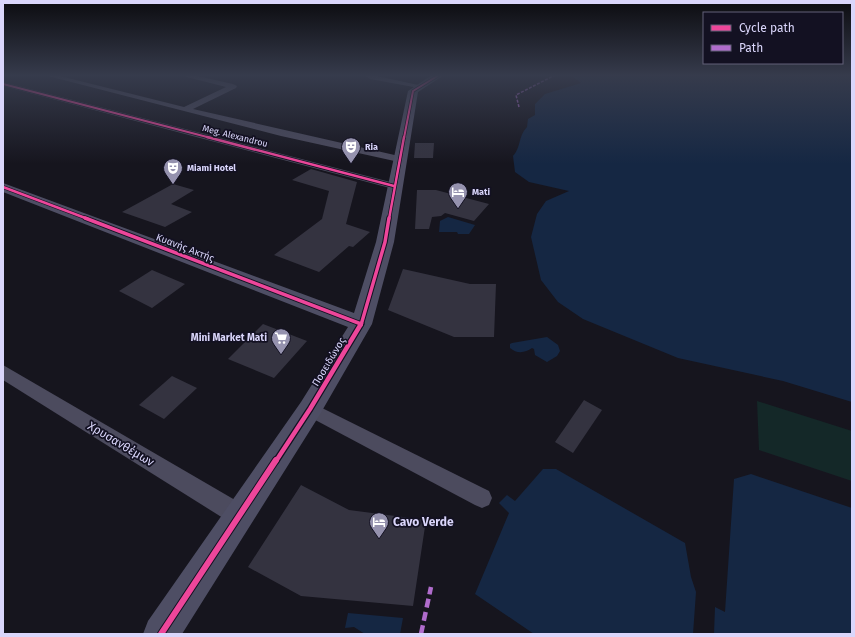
<svg xmlns="http://www.w3.org/2000/svg" width="855" height="637" font-family="'Fira Sans',sans-serif">
	<style>
		.green { fill: #142828 }
		.water { fill: #152743 }
		.building { fill: #343340 }
		.lines { fill: none; stroke-linecap: round; stroke-linejoin: round }
		.street { fill: #4c4b5e; fill-rule: evenodd }
		.secondary { fill: #4e4e64; fill-rule: evenodd }
		.quiet-far1 { stroke: #b06ccc; stroke-width: 1.5; stroke-dasharray: 3 1.5; stroke-linecap: butt }
		.quiet { stroke: #b06ccc; stroke-width: 4.5; stroke-dasharray: 9 4.5; stroke-linecap: butt }
		.cycleway-far4-casing { stroke: #131122; stroke-width: 3.5 }
		.cycleway-far3-casing { stroke: #131122; stroke-width: 4 }
		.cycleway-far2-casing { stroke: #131122; stroke-width: 5.5 }
		.cycleway-far1-casing { stroke: #131122; stroke-width: 7 }
		.cycleway-casing { stroke: #131122; stroke-width: 8 }
		.cycleway-far4 { stroke: #ed469a; stroke-width: 2 }
		.cycleway-far3 { stroke: #ed469a; stroke-width: 2.5 }
		.cycleway-far2 { stroke: #ed469a; stroke-width: 3.5 }
		.cycleway-far1 { stroke: #ed469a; stroke-width: 4.5 }
		.cycleway { stroke: #ed469a; stroke-width: 6 }
		.labels { text-anchor: middle; dominant-baseline: central; stroke-width: 3.5; stroke-linejoin: round; paint-order: stroke }
		.far-street-label { font-size: 9px; fill: #dad6fb; stroke: #131122 }
		.far-poi-label { font-size: 9px; font-weight: bold; fill: #dad6fb; stroke: #131122; text-anchor: start }
		.street-label { font-size: 10px; fill: #dad6fb; stroke: #131122 }
		.poi-label { font-size: 10px; font-weight: bold; fill: #dad6fb; stroke: #131122; text-anchor: end }
		.near-street-label { font-size: 12px; fill: #dad6fb; stroke: #131122 }
		.near-poi-label { font-size: 12px; font-weight: bold; fill: #dad6fb; stroke: #131122; text-anchor: start }
	</style>
	<rect width="100%" height="100%" fill="#16151e"/>
	<!-- green -->
	<polygon class="green" points="757,401 852,431 852,481 759,450"/>
	<!-- water -->
	<g class="water">
		<path d="M574,75H852V402L783,381L678,358L583,319L558,302L541,280L531,237L537,214L546,201L569,191L529,182L515,172L513,156C521,148 518,136 527,127L528,119L535,115V104L545,94L581,83L573,77Z"/>
		<polygon points="448,217 475,225 469,234 458,234 457,232 439,232 440,221"/>
		<path d="M547,337L558,345L560,351L557,356L547,362L535,355L534,349L532,348C525,353 517,354 510,348V344L512,343Z"/>
		<polygon points="543,469 556,469 685,543 691,577 696,592 693,634 534,634 475,594 509,513 499,503 507,495 515,501"/>
		<polygon points="751,474 852,508 852,634 714,634 715,607 725,612 734,479"/>
		<polygon points="348,613 403,618 400,634 365,634 354,627 345,628"/>
	</g>
	<!-- building -->
	<g class="building">
		<polygon points="415,143 434,143 433,158 414,158"/>
		<polygon points="311,169 357,182 346,224 370,232 353,247 349,246 319,272 274,255 322,219 329,191 292,180"/>
		<polygon points="173,184 194,190 171,204 192,212 165,227 122,212"/>
		<polygon points="417,190 436,190 489,204 474,221 445,213 441,216 432,217 429,229 415,229"/>
		<polygon points="403,269 470,284 496,284 494,337 454,337 388,310"/>
		<polygon points="152,270 185,284 152,308 119,291"/>
		<polygon points="263,324 307,341 274,378 228,359"/>
		<polygon points="172,376 197,388 164,419 139,405"/>
		<polygon points="584,400 602,410 573,453 555,442"/>
		<polygon points="301,485 349,510 426,520 413,606 301,596 248,567"/>
	</g>
	<g class="lines">
		<!-- street -->
		<g class="street">
			<polygon points="44,75 56,75 184,107 226,87 179,75 193,75 233,84 237,86 236,88 193,109 399,156 404,159 399,162 281,136"/>
			<polygon points="364,75 372,75 423,86 419,88 370,79"/>
			<polygon points="3,82 398,184 399,186 398,188 390,188 3,86"/>
			<polygon points="3,365 247,507 250,515 247,523 239,526 231,523 3,380"/>
			<polygon points="310,402 489,491 492,498 489,505 482,508 475,505 304,414 301,409 304,404"/>
		</g>
		<!-- secondary -->
		<polygon class="secondary" points="432,75 444,75 418,92 394,242 372,324 319,416 182,634 143,634 148,621 301,402 348,327 3,192 3,183 354,313 376,242 408,91"/>
		<!-- quiet-far1 -->
		<polyline class="quiet-far1" points="519,107 516,95 555,75"/>
		<!-- quiet -->
		<polyline class="quiet" points="421,634 431,587"/>
		<defs>
			<g id="cycleway-far4">
				<polyline points="3,84 211,138"/>
				<polyline points="404,138 413,91 439,75"/>
			</g>
			<g id="cycleway-far3">
				<polyline points="207,137 394,186"/>
				<polyline points="3,187 88,219"/>
				<polyline points="389,219 404,137"/>
			</g>
			<g id="cycleway-far2">
				<polyline points="85,218 361,324"/>
				<polyline points="361,325 385,242 389,218"/>
			</g>
			<polyline id="cycleway-far1" points="276,461 310,409 361,324"/>
			<polyline id="cycleway" points="161,634 276,460"/>
		</defs>
		<!-- cycleway-far4 casing -->
		<use href="#cycleway-far4" class="cycleway-far4-casing"/>
		<!-- cycleway-far3 casing -->
		<use href="#cycleway-far3" class="cycleway-far3-casing"/>
		<!-- cycleway-far2 casing -->
		<use href="#cycleway-far2" class="cycleway-far2-casing"/>
		<!-- cycleway-far1 casing -->
		<use href="#cycleway-far1" class="cycleway-far1-casing"/>
		<!-- cycleway casing -->
		<use href="#cycleway" class="cycleway-casing"/>
		<!-- cycleway-far4 -->
		<use href="#cycleway-far4" class="cycleway-far4"/>
		<!-- cycleway-far3 -->
		<use href="#cycleway-far3" class="cycleway-far3"/>
		<!-- cycleway-far2 -->
		<use href="#cycleway-far2" class="cycleway-far2"/>
		<!-- cycleway-far1 -->
		<use href="#cycleway-far1" class="cycleway-far1"/>
		<!-- cycleway -->
		<use href="#cycleway" class="cycleway"/>
	</g>
	<!-- sky -->
	<linearGradient id="sky" x2="0" y2="1"><stop stop-color="#0c0c10"/><stop offset="0.46" stop-color="#363b4c"/><stop offset="1" stop-color="#363b4c" stop-opacity="0"/></linearGradient>
	<rect width="855" height="164" fill="url(#sky)"/>
	<!-- icons -->
	<defs>
		<symbol id="theatre-pin" viewBox="-11 -11 22 30"><path d="M0 17L-7.5 6A9.5 9.5 0 1 1 7.5 6Z" fill="#9592ae" stroke="#131122"/><path d="M-5-5.5Q0-4 5-5.5V0Q5 5 0 6Q-5 5-5 0ZM-3.3-2.5H-1v1.5H-3.3ZM1-2.5H3.3v1.5H1ZM-2.8 1Q0 5.5 2.8 1Z" fill="#fff"/></symbol>
		<symbol id="hotel-pin" viewBox="-11 -11 22 30"><path d="M0 17L-7.5 6A9.5 9.5 0 1 1 7.5 6Z" fill="#9592ae" stroke="#131122"/><path d="M-6-4.5h1.5V1H6V5H4.5V3h-9V5H-6ZM-4 0a1.8 1.8 0 1 1 3.6 0ZM.5 0V-2.5h3Q6-2.5 6 0Z" fill="#fff"/></symbol>
		<symbol id="supermarket-pin" viewBox="-11 -11 22 30"><path d="M0 17L-7.5 6A9.5 9.5 0 1 1 7.5 6Z" fill="#9592ae" stroke="#131122"/><path d="M-6-5.5h2.5l.6 2H6L4.5 2H-2.5L-4.4-4H-6ZM-1.5 3.2a1.3 1.3 0 1 0 .1 0ZM3 3.2a1.3 1.3 0 1 0 .1 0Z" fill="#fff"/></symbol>
	</defs>
	<g fill-rule="evenodd">
		<use href="#theatre-pin" x="340" y="136" width="22" height="30"/>
		<use href="#theatre-pin" x="162" y="157" width="22" height="30"/>
		<use href="#hotel-pin" x="447" y="181" width="22" height="30"/>
		<use href="#supermarket-pin" x="270" y="327" width="22" height="30"/>
		<use href="#hotel-pin" x="368" y="511" width="22" height="30"/>
	</g>
	<g class="labels">
		<!-- far-street labels -->
		<g class="far-street-label">
			<text transform="translate(235 136) rotate(14)">Meg. Alexandrou</text>
		</g>
		<!-- far-poi labels -->
		<g class="far-poi-label">
			<text x="365" y="147">Ria</text>
			<text x="187" y="168">Miami Hotel</text>
			<text x="472" y="192">Mati</text>
		</g>
		<!-- street labels -->
		<g class="street-label">
			<text transform="translate(185 248) rotate(21)">Κυανής Ακτής</text>
			<text transform="translate(329 362) rotate(-59)">Ποσειδώνος</text>
		</g>
		<!-- poi labels -->
		<g class="poi-label">
			<text x="267" y="338">Mini Market Mati</text>
		</g>
		<!-- near-street labels -->
		<g class="near-street-label">
			<text transform="translate(121 444) rotate(31)">Χρυσανθέμων</text>
		</g>
		<!-- near-poi labels -->
		<g class="near-poi-label">
			<text x="393" y="522">Cavo Verde</text>
		</g>
	</g>
	<!-- border -->
	<rect width="855" height="637" fill="none" stroke="#dad6fb" stroke-width="8"/>
	<!-- legend -->
	<rect x="703" y="12" width="140" height="52" fill="#131122" stroke="#636079"/>
	<rect x="711" y="25" width="20" height="6" fill="#ed469a" stroke="#636079"/>
	<text x="739" y="32" font-size="12" fill="#dad6fb">Cycle path</text>
	<rect x="711" y="45" width="20" height="6" fill="#b06ccc" stroke="#636079"/>
	<text x="739" y="52" font-size="12" fill="#dad6fb">Path</text>
</svg>
